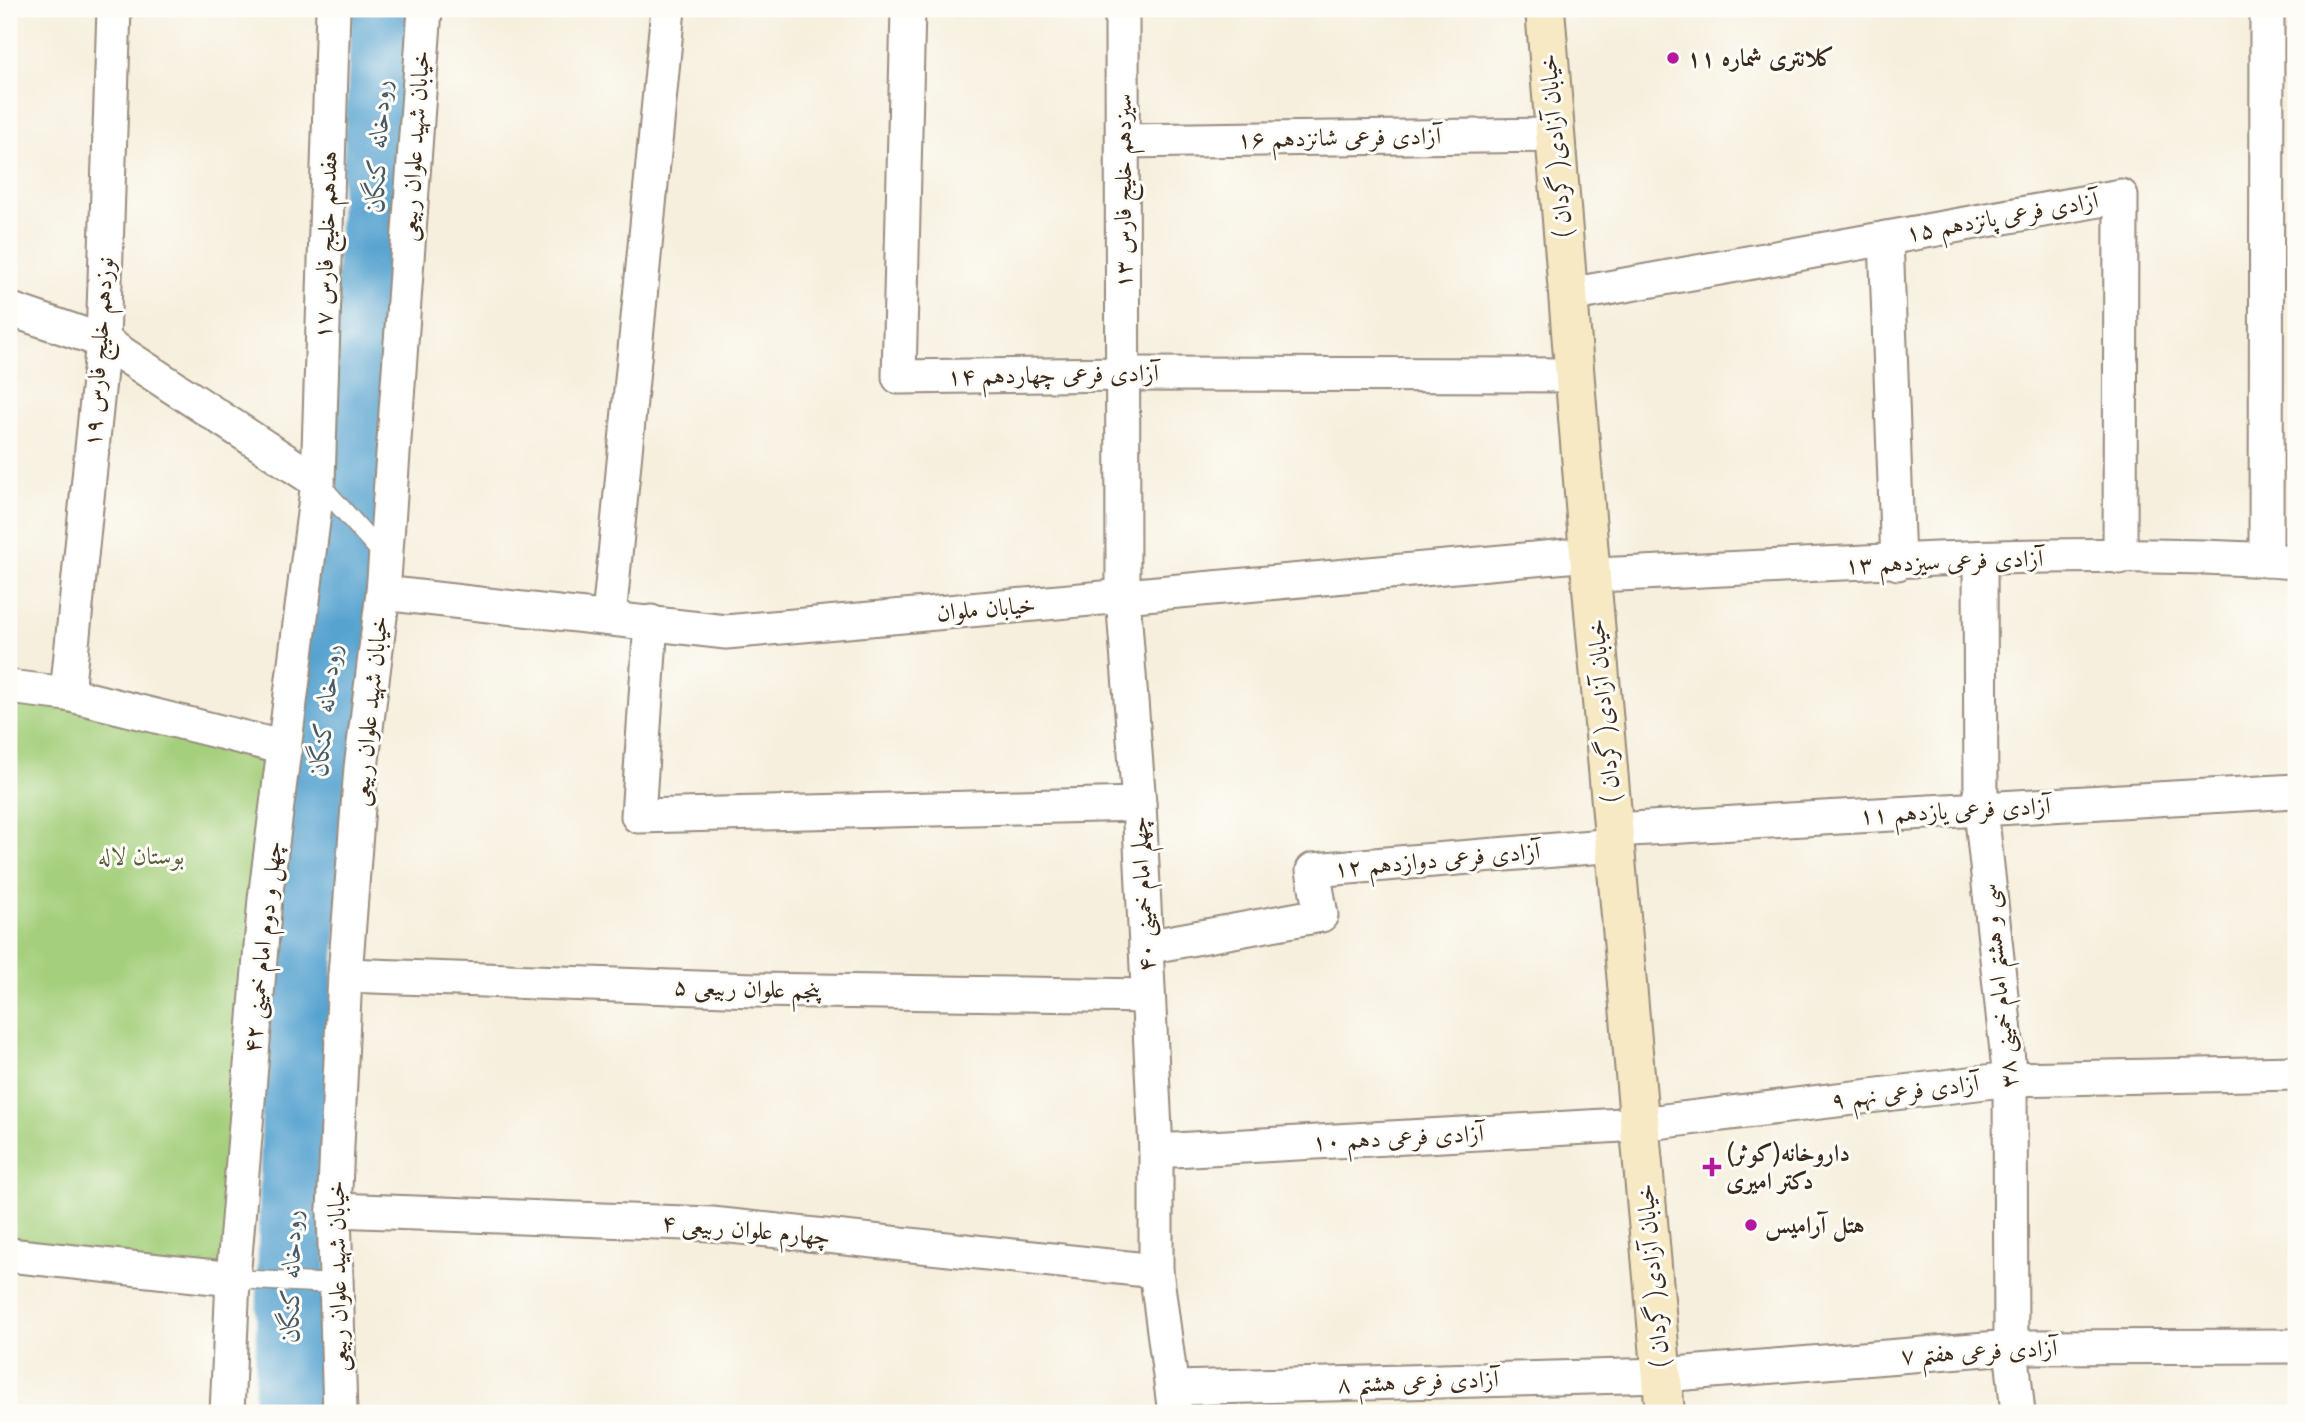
<svg xmlns="http://www.w3.org/2000/svg" width="2305" height="1422" font-family="Cardo,Amiri,serif">
	<style>
		.green { fill: #a4cf7c; stroke: #707c4d; stroke-width: 2 }
		.lines { fill: none; stroke-linecap: round; stroke-linejoin: round }
		.river { stroke: #57a3d0; stroke-width: 68 }
		.lane-casing { stroke: #988c7e; stroke-width: 21 }
		.street-casing { stroke: #988c7e; stroke-width: 37 }
		.secondary-casing { stroke: #988c7e; stroke-width: 42 }
		.lane { stroke: #fff; stroke-width: 18 }
		.street { stroke: #fff; stroke-width: 33 }
		.secondary { stroke: #f6e9c3; stroke-width: 38 }
		.poi-dot { fill: #b5179e; stroke: #fdfcf7; stroke-width: 2.5 }
		.labels { text-anchor: middle; dominant-baseline: central; stroke-width: 6; stroke-linejoin: round; paint-order: stroke }
		.poi-label { font-size: 24px; font-weight: bold; fill: #3b2a1e; stroke: #fdfcf7; text-anchor: start }
		.street-label { font-size: 24px; fill: #3b2a1e; stroke: #fdfcf7 }
		.park-label { font-size: 24px; fill: #5a5c3a; stroke: #fdfcf7 }
		.water-label { font-size: 26px; font-style: italic; fill: #465a65; stroke: #fdfcf7 }
	</style>
	<rect width="100%" height="100%" fill="#fdfcf7"/>
	<filter id="ink" filterUnits="userSpaceOnUse"><feTurbulence type="fractalNoise" baseFrequency=".0143" numOctaves="2"/><feDisplacementMap in="SourceGraphic" scale="14" xChannelSelector="R" yChannelSelector="G"/><feConvolveMatrix kernelMatrix="1 2 1 2 8 2 1 2 1" color-interpolation-filters="sRGB"/></filter>
	<filter id="wash" filterUnits="userSpaceOnUse"><feTurbulence type="fractalNoise" baseFrequency=".00686" numOctaves="4" result="noise"/><feDisplacementMap in="SourceGraphic" scale="28" xChannelSelector="R" yChannelSelector="G"/><feGaussianBlur stdDeviation="1.57" result="paint"/><feColorMatrix in="noise" values="0 0 0 0 0 0 0 0 0 0 0 0 0 0 0 0 0 1.4 0 .05"/><feComposite in="paint" operator="in"/></filter>
	<g filter="url(#wash)">
		<rect width="100%" height="100%" fill="#f6efdd"/>
		<!-- green -->
		<polygon class="green" points="9,695 285,748 233,1279 9,1254"/>
		<g class="lines">
			<!-- river -->
			<polyline class="river" points="288,1413 299,967 370,284 386,9"/>
		</g>
	</g>
	<g filter="url(#ink)">
		<g class="lines">
			<defs>
				<g id="lane">
					<polyline points="318,482 385,557"/>
					<polyline points="233,1279 336,1284"/>
				</g>
				<g id="street">
					<polyline points="908,9 899,377 1124,374 1575,375"/>
					<polyline points="1122,9 1123,597 1139,804 1156,1151 1156,1271 1175,1413"/>
					<polyline points="1123,141 1555,135"/>
					<polyline points="1886,238 1898,563"/>
					<polyline points="1569,295 2121,196 2120,557"/>
					<polyline points="9,309 103,341 318,482"/>
					<polyline points="1980,559 1981,810 2010,1079 2011,1347 2018,1413"/>
					<polyline points="2266,560 2267,9"/>
					<path d="M1592,575C1826,566 2063,545 2296,562"/>
					<polyline points="383,593 726,632 1589,554"/>
					<polyline points="609,617 668,9"/>
					<polyline points="651,622 638,816 1139,804"/>
					<polyline points="9,687 67,694 285,748"/>
					<polyline points="67,694 103,341 114,9"/>
					<polyline points="1614,830 2296,791"/>
					<polyline points="1146,947 1321,915 1313,870 1616,845"/>
					<polyline points="345,975 754,990 1148,996"/>
					<polyline points="1156,1151 1640,1124 2010,1079 2296,1073"/>
					<polyline points="334,1210 712,1224 1156,1271"/>
					<polyline points="9,1255 233,1279"/>
					<polyline points="1174,1388 1662,1375 2011,1347 2296,1346"/>
					<polyline points="227,1413 233,1279 265,899 318,482 333,9"/>
					<polyline points="340,1413 334,1210 345,975 361,768 383,593 425,9"/>
				</g>
				<polyline id="secondary" points="1545,9 1589,554 1665,1413"/>
			</defs>
			<!-- lane casing -->
			<use href="#lane" class="lane-casing"/>
			<!-- street casing -->
			<use href="#street" class="street-casing"/>
			<!-- secondary casing -->
			<use href="#secondary" class="secondary-casing"/>
			<!-- lane -->
			<use href="#lane" class="lane"/>
			<!-- street -->
			<use href="#street" class="street"/>
			<!-- secondary -->
			<use href="#secondary" class="secondary"/>
		</g>
	</g>
	<!-- markers -->
	<g class="poi-dot">
		<circle cx="1673" cy="58" r="7"/>
		<path d="M1708.5 1156.5h7v7h7v7h-7v7h-7v-7h-7v-7h7z"/>
		<circle cx="1751" cy="1225" r="7"/>
	</g>
	<g class="labels">
		<!-- poi labels -->
		<g class="poi-label">
			<text x="1687" y="58">کلانتری شماره ۱۱</text>
			<text x="1726" y="1153">داروخانه(کوثر)<tspan x="1726" dy="28">دکتر امیری</tspan></text>
			<text x="1765" y="1225">هتل آرامیس</text>
		</g>
		<!-- street labels -->
		<g class="street-label">
			<text transform="translate(1339 138) rotate(-1)">آزادی فرعی شانزدهم ۱۶</text>
			<text transform="translate(415 146) rotate(-86)">خیابان شهید علوان ربیعی</text>
			<text transform="translate(1556 146) rotate(-95)">خیابان آزادی( گردان )</text>
			<text transform="translate(1123 191) rotate(-90)">سیزدهم خلیج فارس ۱۳</text>
			<text transform="translate(2002 217) rotate(-10)">آزادی فرعی پانزدهم ۱۵</text>
			<text transform="translate(326 245) rotate(-88)">هفدهم خلیج فارس ۱۷</text>
			<text transform="translate(99 352) rotate(-86)">نوزدهم خلیج فارس ۱۹</text>
			<text transform="translate(1053 375) rotate(-1)">آزادی فرعی چهاردهم ۱۴</text>
			<text transform="translate(1944 562) rotate(-2)">آزادی فرعی سیزدهم ۱۳</text>
			<text transform="translate(986 609) rotate(-5)">خیابان ملوان</text>
			<text transform="translate(370 711) rotate(-84)">خیابان شهید علوان ربیعی</text>
			<text transform="translate(1604 711) rotate(-95)">خیابان آزادی( گردان )</text>
			<text transform="translate(1955 811) rotate(-3)">آزادی فرعی یازدهم ۱۱</text>
			<text transform="translate(1437 860) rotate(-5)">آزادی فرعی دوازدهم ۱۲</text>
			<text transform="translate(1143 894) rotate(-93)">چهلم امام خمینی ۴۰</text>
			<text transform="translate(263 947) rotate(-84)">چهل و دوم امام خمینی ۴۲</text>
			<text transform="translate(1999 986) rotate(-96)">سی و هشتم امام خمینی ۳۸</text>
			<text transform="translate(747 989) rotate(2)">پنجم علوان ربیعی ۵</text>
			<text transform="translate(1905 1092) rotate(-7)">آزادی فرعی نهم ۹</text>
			<text transform="translate(1398 1138) rotate(-3)">آزادی فرعی دهم ۱۰</text>
			<text transform="translate(746 1230) rotate(5)">چهارم علوان ربیعی ۴</text>
			<text transform="translate(338 1276) rotate(-91)">خیابان شهید علوان ربیعی</text>
			<text transform="translate(1653 1276) rotate(-95)">خیابان آزادی( گردان )</text>
			<text transform="translate(1979 1352) rotate(-3)">آزادی فرعی هفتم ۷</text>
			<text transform="translate(1418 1382) rotate(-2)">آزادی فرعی هشتم ۸</text>
		</g>
		<!-- park labels -->
		<g class="park-label">
			<text x="141" y="856">بوستان لاله</text>
		</g>
		<!-- water labels -->
		<g class="water-label">
			<text transform="translate(378 146) rotate(-87)">رودخانه کنگان</text>
			<text transform="translate(325 710) rotate(-84)">رودخانه کنگان</text>
			<text transform="translate(291 1276) rotate(-89)">رودخانه کنگان</text>
		</g>
	</g>
	<!-- margin -->
	<rect width="2305" height="1422" fill="none" stroke="#fdfcf7" stroke-width="35"/>
</svg>
